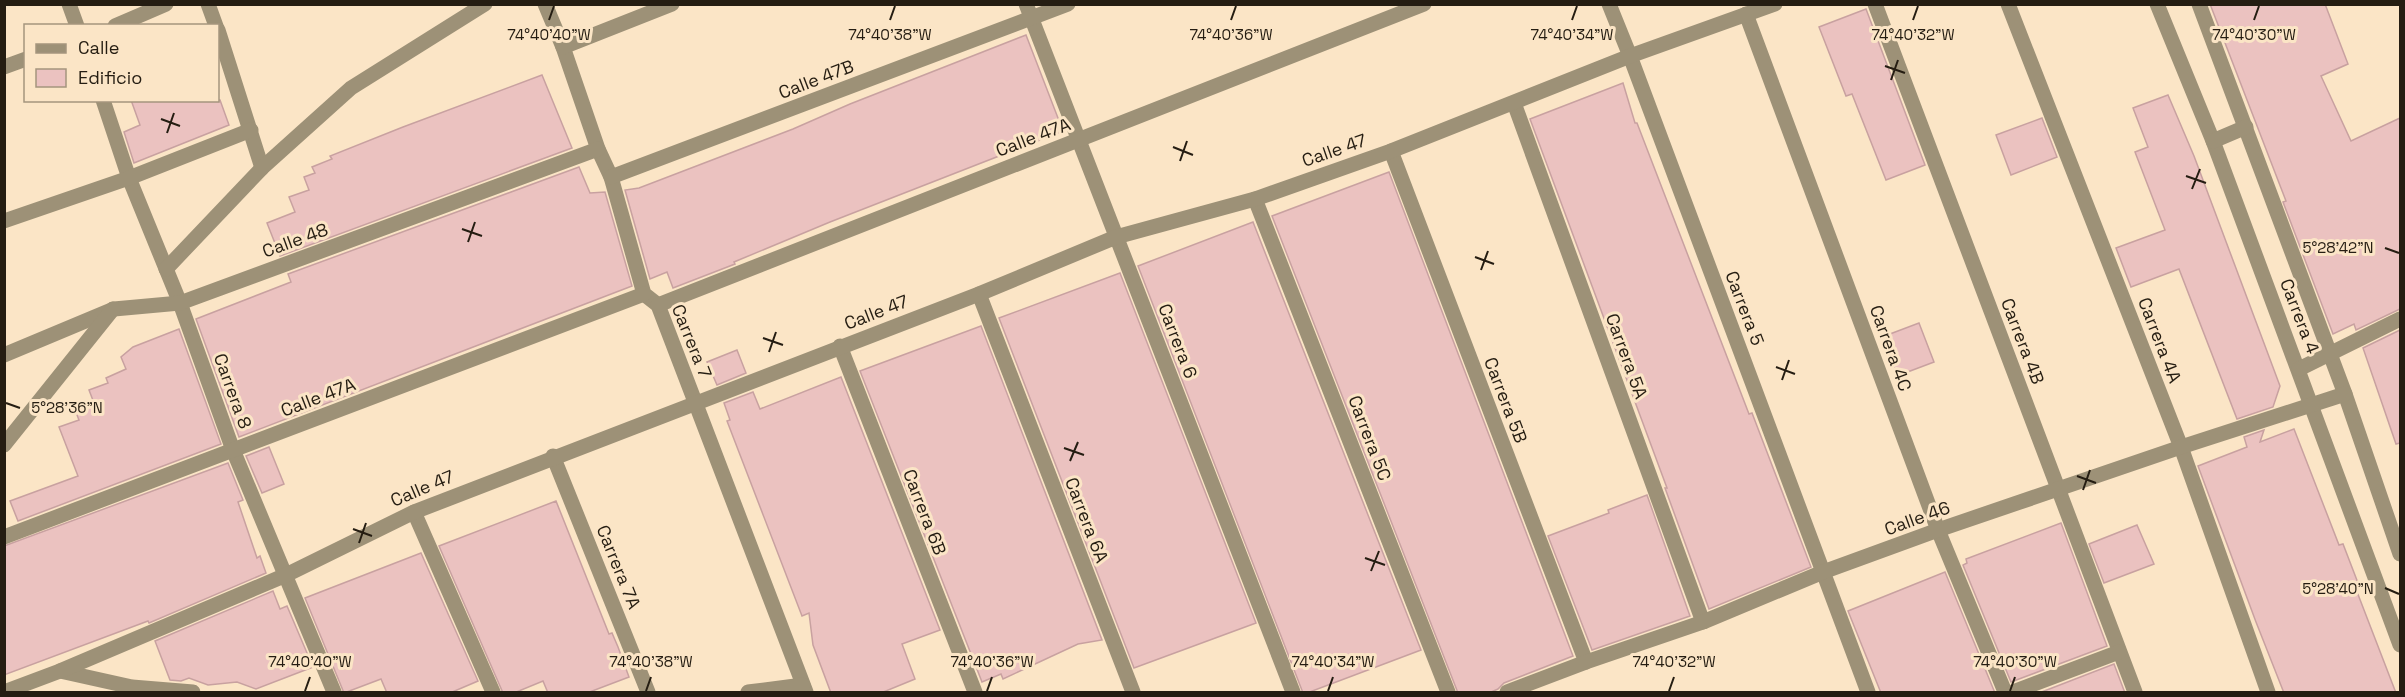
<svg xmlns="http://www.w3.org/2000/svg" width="2405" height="697" font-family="'Space Grotesk',sans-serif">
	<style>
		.building { fill: #ebc2c0; stroke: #c8a1a0; stroke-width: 1.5 }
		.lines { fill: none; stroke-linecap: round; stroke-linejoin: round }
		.minor { stroke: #9d9177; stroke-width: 15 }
		.ticks { fill: none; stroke: #251d12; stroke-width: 2 }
		.labels { text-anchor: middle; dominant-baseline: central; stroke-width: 6; stroke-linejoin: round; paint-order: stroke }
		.street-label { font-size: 18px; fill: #251d12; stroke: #fbe5c6 }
		.ticks-label { font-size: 15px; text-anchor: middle; fill: #251d12; stroke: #fbe5c6; stroke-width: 6; stroke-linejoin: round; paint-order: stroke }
	</style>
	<rect width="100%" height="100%" fill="#fbe5c6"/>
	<!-- building -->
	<g class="building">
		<polygon points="2210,4 2325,4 2348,64 2321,76 2351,141 2400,118 2400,309 2356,330 2354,324 2333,334 2283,202 2286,201"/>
		<polygon points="1866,9 1925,165 1886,180 1852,94 1846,96 1819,27"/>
		<polygon points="1026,35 1063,131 830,222 734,262 735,264 673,288 667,272 650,279 625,190 639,188 793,129 850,104"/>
		<polygon points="542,75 572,148 280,256 267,223 295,212 289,197 309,190 304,177 315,173 312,167 332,159 330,156 403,127"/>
		<polygon points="1623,83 1635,123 1637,123 1749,414 1752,413 1811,567 1709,609 1665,488 1667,488 1530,119"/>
		<polygon points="2168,95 2194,156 2280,386 2273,407 2237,419 2179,269 2131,287 2116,248 2165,230 2135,152 2148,147 2133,108"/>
		<polygon points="131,100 220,100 229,125 134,163 124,132 140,125"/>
		<polygon points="2042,118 2057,157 2011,175 1996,135"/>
		<polygon points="579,167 590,193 605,192 632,286 239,437 196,319 291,282 288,274"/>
		<polygon points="1389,172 1573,656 1504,683 1498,689 1489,693 1458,693 1272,216"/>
		<polygon points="1253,222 1421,650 1307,693 1303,693 1138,266"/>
		<polygon points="1120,273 1256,623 1134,668 999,318"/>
		<polygon points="1919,323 1934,362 1897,376 1882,337"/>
		<polygon points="981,326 1102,640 1078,644 1003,679 1001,674 982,682 860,371"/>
		<polygon points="179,329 221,444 18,521 10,501 78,476 59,427 79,420 75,410 94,403 89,390 108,383 106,378 126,369 121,357 133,347"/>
		<polygon points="2400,330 2400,443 2396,444 2363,348"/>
		<polygon points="737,350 746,373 717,385 707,362"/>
		<polygon points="841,377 940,630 902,644 915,679 881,693 831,693 813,645 809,613 802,616 727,421 730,420 724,403 753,392 760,409"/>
		<polygon points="2294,429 2339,545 2343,544 2358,583 2354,584 2396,693 2284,693 2256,622 2198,466 2247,447 2244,437 2264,430 2260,442"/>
		<polygon points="269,447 284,484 262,493 246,456"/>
		<polygon points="228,463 243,500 238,502 257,558 260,556 266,573 149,623 148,621 4,675 4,546"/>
		<polygon points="1647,495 1690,616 1592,650 1548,536 1609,513 1608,510"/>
		<polygon points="556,501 609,634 612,633 618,647 629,677 587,693 548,693 543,681 514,693 503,693 439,546"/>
		<polygon points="2061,523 2107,646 2011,682 1963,565 1967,563 1966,559"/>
		<polygon points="2137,525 2154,564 2104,583 2089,544"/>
		<polygon points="421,553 478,681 450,693 387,693 381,679 344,693 305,598"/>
		<polygon points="1945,572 1995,693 1881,693 1848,611"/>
		<polygon points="273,591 280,609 287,606 313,667 256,689 237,682 208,685 189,678 181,681 170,680 155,641"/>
		<polygon points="2114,664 2125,693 2039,693"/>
	</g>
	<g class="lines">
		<!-- minor -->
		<g class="minor">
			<polyline points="69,4 77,26"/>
			<polyline points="208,4 216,26"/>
			<polyline points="545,4 563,47 598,149 611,177 644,294 658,305 806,692"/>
			<polyline points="1026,4 1293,692"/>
			<polyline points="1609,4 1630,56 1868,692"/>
			<polyline points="1875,4 2135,692"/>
			<polyline points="2008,4 2181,447 2268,692"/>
			<polyline points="2157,4 2213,141 2400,645"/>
			<polyline points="2199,4 2345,394 2400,554"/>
			<polyline points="1746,14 1938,530 2005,692"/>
			<polyline points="115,26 166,4"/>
			<polyline points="218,30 262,168"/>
			<polyline points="563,47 672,4"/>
			<polyline points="4,67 26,59"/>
			<polyline points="103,100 129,178 180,303 233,450 334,692"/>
			<polyline points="1514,103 1703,622"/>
			<polyline points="2213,141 2246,127"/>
			<polyline points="1391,151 1586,662"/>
			<polyline points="611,177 1068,4"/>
			<polyline points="1255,199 1448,692"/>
			<polyline points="4,221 129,178 251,130"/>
			<polyline points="166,269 262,168 351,88 485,4"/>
			<polyline points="979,294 1133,692"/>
			<polyline points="658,305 1424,4"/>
			<polyline points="840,346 975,692"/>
			<polyline points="4,355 114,309 180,303 598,149"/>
			<polyline points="2299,369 2400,319"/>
			<polyline points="4,445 113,309"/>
			<polyline points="553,456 648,692"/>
			<polyline points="414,512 493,692"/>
			<polyline points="4,537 644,294"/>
			<polyline points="60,671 132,687 193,692"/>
			<polyline points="4,692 60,671 286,575 414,512 979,294 1116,237 1255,199 1391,151 1630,56 1775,4"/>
			<polyline points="748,692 803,685"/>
			<polyline points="1507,692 1586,662 1703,622 1823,572 1938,530 2181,447 2345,394"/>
			<polyline points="2013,692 2119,652"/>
		</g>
	</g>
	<!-- ticks -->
	<path class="ticks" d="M549,20L554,6M890,20L895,6M1231,20L1236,6M1572,20L1577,6M1913,20L1918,6M2254,20L2259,6M1885,66L1905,73M1891,80L1898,60M161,119L180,126M167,133L174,113M1173,147L1193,155M1180,161L1187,141M2186,176L2206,183M2192,189L2200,169M462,229L482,236M468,242L475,222M2385,248L2399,253M1475,257L1494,264M1481,270L1488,251M763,338L783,345M769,352L776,332M1776,367L1795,374M1782,380L1789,360M6,403L20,408M1064,448L1084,455M1070,461L1078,442M2077,476L2096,483M2083,490L2090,470M353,529L372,536M359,543L366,523M1365,558L1385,565M1371,571L1379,551M2385,588L2399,594M305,691L310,677M646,691L651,677M987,691L992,677M1328,691L1333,677M1669,691L1674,677M2010,691L2015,677"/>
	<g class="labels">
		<!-- street labels -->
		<g class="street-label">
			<text transform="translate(816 79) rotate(-21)">Calle 47B</text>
			<text transform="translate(1033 137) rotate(-21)">Calle 47A</text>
			<text transform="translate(1334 150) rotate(-19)">Calle 47</text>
			<text transform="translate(295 240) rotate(-20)">Calle 48</text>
			<text transform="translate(1745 308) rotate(69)">Carrera 5</text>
			<text transform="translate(876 312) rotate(-21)">Calle 47</text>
			<text transform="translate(2300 316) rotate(69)">Carrera 4</text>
			<text transform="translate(2160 340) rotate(69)">Carrera 4A</text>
			<text transform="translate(692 341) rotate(68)">Carrera 7</text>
			<text transform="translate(1178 341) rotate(69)">Carrera 6</text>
			<text transform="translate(2023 341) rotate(69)">Carrera 4B</text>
			<text transform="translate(1891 348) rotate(70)">Carrera 4C</text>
			<text transform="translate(1627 356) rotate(70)">Carrera 5A</text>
			<text transform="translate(233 391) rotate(70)">Carrera 8</text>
			<text transform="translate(318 397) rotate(-21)">Calle 47A</text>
			<text transform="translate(1506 400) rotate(69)">Carrera 5B</text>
			<text transform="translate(1370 438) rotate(69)">Carrera 5C</text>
			<text transform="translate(422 488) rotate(-23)">Calle 47</text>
			<text transform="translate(925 512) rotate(69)">Carrera 6B</text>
			<text transform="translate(1917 518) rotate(-20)">Calle 46</text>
			<text transform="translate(1087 520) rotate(69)">Carrera 6A</text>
			<text transform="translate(619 567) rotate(68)">Carrera 7A</text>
		</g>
	</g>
	<g class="ticks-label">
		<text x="549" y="40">74°40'40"W</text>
		<text x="2254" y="40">74°40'30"W</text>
		<text x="890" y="40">74°40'38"W</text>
		<text x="1231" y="40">74°40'36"W</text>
		<text x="1572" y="40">74°40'34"W</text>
		<text x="1913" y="40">74°40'32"W</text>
		<text x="2338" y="253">5°28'42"N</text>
		<text x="67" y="413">5°28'36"N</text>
		<text x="2338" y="594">5°28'40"N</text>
		<text x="310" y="667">74°40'40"W</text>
		<text x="651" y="667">74°40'38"W</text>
		<text x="992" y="667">74°40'36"W</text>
		<text x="1333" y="667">74°40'34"W</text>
		<text x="1674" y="667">74°40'32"W</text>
		<text x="2015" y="667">74°40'30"W</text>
	</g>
	<!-- border -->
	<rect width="2405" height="697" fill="none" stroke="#251d12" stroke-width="12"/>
	<!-- legend -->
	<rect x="24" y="24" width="195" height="78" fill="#fbe5c6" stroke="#a5957e" stroke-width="1.5"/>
	<rect x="36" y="44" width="30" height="9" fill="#9d9177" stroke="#a5957e" stroke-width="1.5"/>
	<text x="78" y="54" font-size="18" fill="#251d12">Calle</text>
	<rect x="36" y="69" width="30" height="18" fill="#ebc2c0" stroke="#a5957e" stroke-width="1.5"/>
	<text x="78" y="84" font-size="18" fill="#251d12">Edificio</text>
</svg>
